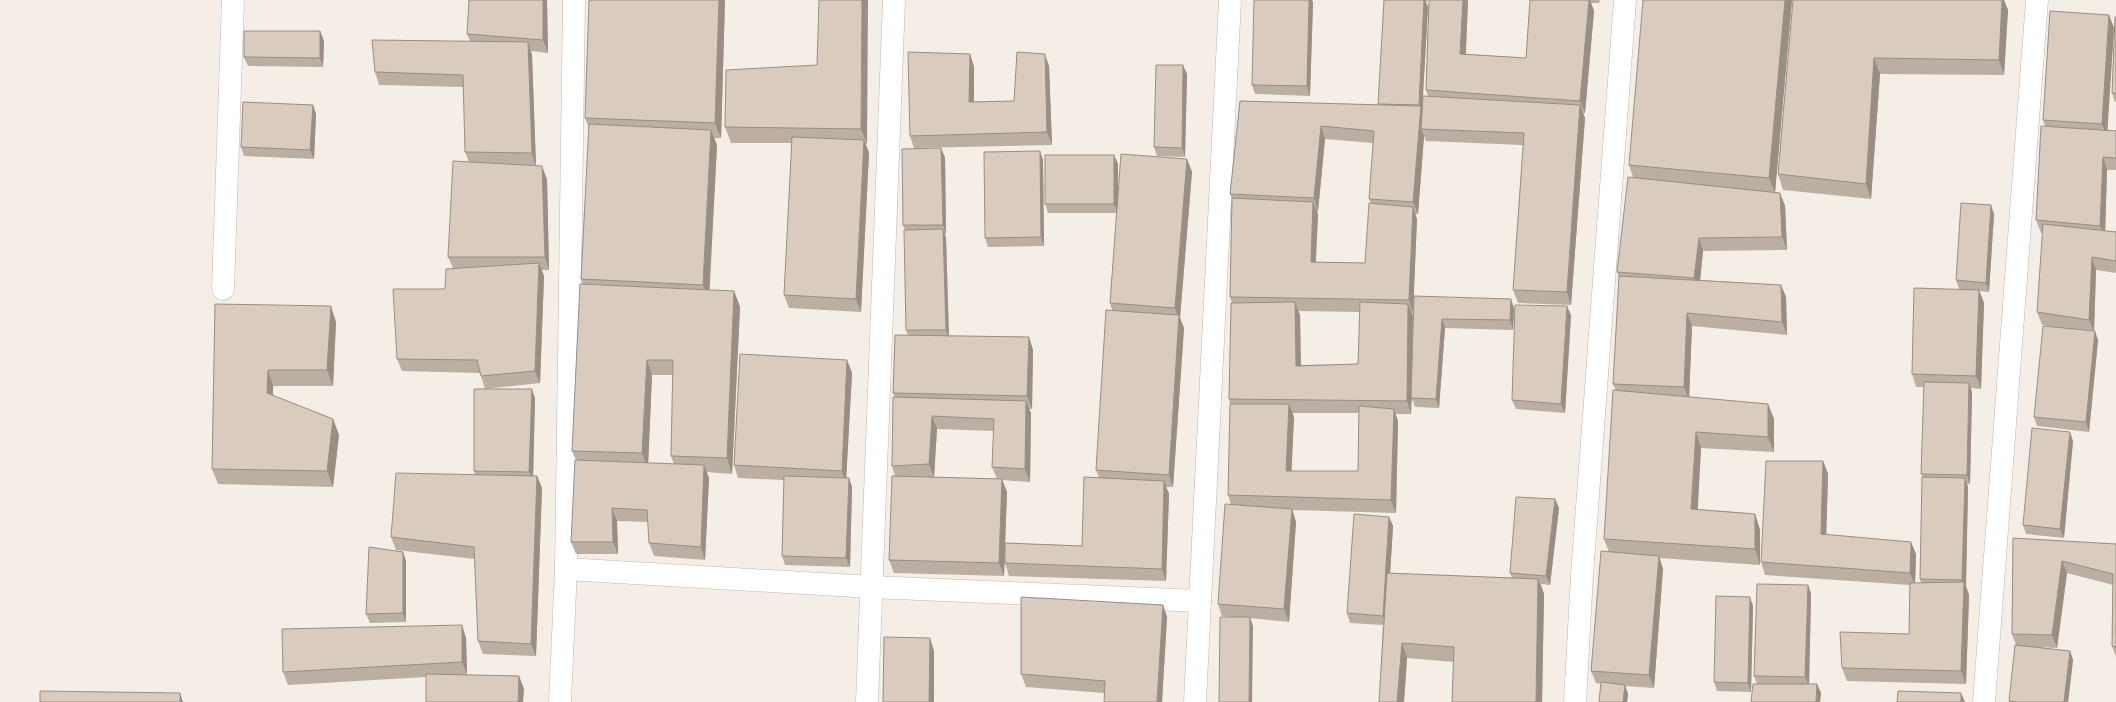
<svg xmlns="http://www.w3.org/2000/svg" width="2116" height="702" font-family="'DejaVu Sans',sans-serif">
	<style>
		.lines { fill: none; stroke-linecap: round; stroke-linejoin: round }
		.minor-casing { stroke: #c3b7ab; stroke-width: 23 }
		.minor { stroke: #fff; stroke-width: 22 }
		.wall { fill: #bbafa3; fill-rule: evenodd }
		.shaded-wall { fill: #988e84 }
		.building { fill: #d9cbbd; stroke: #988e84 }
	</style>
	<rect width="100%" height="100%" fill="#f4eee6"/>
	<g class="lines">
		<defs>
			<g id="minor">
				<polyline points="223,289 233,0"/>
				<polyline points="566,569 872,587 1200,601"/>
				<polyline points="560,702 566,569 574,0"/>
				<polyline points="867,702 894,0"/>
				<polyline points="1195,702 1230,0"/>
				<polyline points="1575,702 1582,575 1625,0"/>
				<polyline points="1984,702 2037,0"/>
			</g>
		</defs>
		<!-- minor casing -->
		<use href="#minor" class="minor-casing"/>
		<!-- minor -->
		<use href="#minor" class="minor"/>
	</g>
	<!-- wall -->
	<g class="wall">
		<polygon points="469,0 547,0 548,53 531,51 532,55 536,166 547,179 549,270 542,270 544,276 540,383 485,389 480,373 402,371 397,359 445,289 453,268 448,257 469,162 465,152 464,87 379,85 375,72 470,41 467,34"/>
		<path d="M725,0L721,138H714L717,145L709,290L734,291L740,307L732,474L707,472L709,478L705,560L654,556L649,543L648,522L617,521L618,554H576L571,542L576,460L572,451L583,284L581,279L589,128L585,118ZM652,375H673L671,456L674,464L648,463Z"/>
		<polygon points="819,0 867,144 866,144 869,153 861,312 789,308 784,295 792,143 731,143 725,127 817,65"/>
		<path d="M1376,0H1428L1427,2H1426L1428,7L1423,96H1428L1426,90L1429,0H1468L1466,54L1526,58L1530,0H1600L1599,3H1591L1594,11L1585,113H1583L1585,118L1571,305L1518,303L1513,290L1523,145L1426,141L1424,136L1418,214H1415L1417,219L1413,313H1412L1413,316L1412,370L1414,296L1514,308L1513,330L1445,328L1439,408L1415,407L1412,399L1411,414H1395L1398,421L1396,513L1292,510L1296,522L1289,622L1250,618L1253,627L1232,617L1222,616L1218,604L1231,505L1228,495L1230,404L1229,399L1232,303L1230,297L1232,199L1230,194L1240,101L1379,105L1384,0ZM1325,139L1373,143L1369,199L1371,203L1365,263L1316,262L1318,214L1317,211H1318ZM1298,311L1360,312L1358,364L1301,365L1300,315ZM1292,413H1359L1358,471H1291L1294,417Z"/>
		<polygon points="1792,0 1775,192 1780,193 1785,206 1787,250 1703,251 1700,280 1781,285 1786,297 1787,335 1692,326 1689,397 1768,404 1774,419 1774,452 1701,448 1697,509 1755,514 1760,530 1760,565 1659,558 1663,569 1654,688 1625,686 1628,694 1627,702 1599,702 1601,684 1596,683 1591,671 1609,552 1604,539 1616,391 1613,384 1619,277 1617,272 1633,177 1629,165"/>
		<polygon points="1793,0 2004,0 2008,10 2004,75 1880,74 1871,199 1783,190 1778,174"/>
		<polygon points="1313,2 1310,96 1255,94 1252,85"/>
		<polygon points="2109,15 2114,28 2107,130 2116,131 2116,170 2107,170 2105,231 2116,232 2116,273 2096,270 2094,331 2098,340 2089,432 2037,426 2034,417 2053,327 2042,325 2037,312 2043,233 2041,233 2036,220 2045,126 2043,120"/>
		<polygon points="2116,17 2116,102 2115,102 2112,93"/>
		<polygon points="320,31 324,41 323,67 248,66 244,57"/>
		<polygon points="970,54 974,67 974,102 1014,101 1049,66 1052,145 914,148 910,136"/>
		<polygon points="1187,74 1185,157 1157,156 1154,147"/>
		<polygon points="313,105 316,114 314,159 244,156 241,147"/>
		<path d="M941,148L945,158L946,234H945L946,238L949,336L1029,337L1033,350L1032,409H1029L1031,413L1030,482L1002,480L1007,492L1005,543L1082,546L1099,478L1096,470L1112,310L1110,303L1117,213H1048L1045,204L1114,155L1118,164V203L1187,159L1192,172L1180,318L1184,328L1173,487H1166L1169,494L1166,581L1009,576L1005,563V555L1004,576L894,573L889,560L895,476L892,466L895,397L893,393L908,335L906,330L905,230L903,225ZM937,429L994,431L992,467L997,479L934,477Z"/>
		<polygon points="1040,151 1043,160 1044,246 988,247 985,238"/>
		<polygon points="1994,214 1989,292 1979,291 1984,303 1981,389 1971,388 1972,393 1970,484 1967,484 1968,487 1966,586 1969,595 1966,684 1847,681 1842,668 1909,634 1910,585 1765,575 1761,562 1823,461 1828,474 1826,534 1916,554 1915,583 1921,583 1920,579 1923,477 1921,474 1924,387 1916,387 1912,374 1967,290 1959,289 1956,280"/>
		<polygon points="215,304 336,322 333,386 273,386 273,396 333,419 339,435 333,487 218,484 212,469"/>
		<polygon points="1571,315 1565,413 1516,409 1512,400"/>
		<polygon points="847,360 852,373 846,477 849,478 852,487 850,567 785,565 782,556 784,480 738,478 734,465"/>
		<polygon points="535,398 533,476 537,476 542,488 536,656 483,654 478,641 475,559 396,550 391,537 475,475 474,471"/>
		<polygon points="2073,441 2064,538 2026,534 2023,525"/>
		<polygon points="1555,499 1559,508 1550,585 1541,584 1544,594 1542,702 1452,702 1454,662 1407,658 1404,702 1379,702 1383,625 1350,623 1347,613 1389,517 1393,526 1390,573 1512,578 1510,573"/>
		<polygon points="2013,538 2116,544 2116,657 2112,646 2113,585 2067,573 2057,648 2037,647 2070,651 2073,660 2068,702 2010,702 2009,701 2016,645 2012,634"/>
		<polygon points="403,552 406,561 406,622 370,623 366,614"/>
		<polygon points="1808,585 1811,594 1809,684 1817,684 1821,693 1820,702 1751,702 1757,684 1754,676"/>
		<polygon points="1163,605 1167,617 1162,702 1104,702 1104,693 1026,687 1021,674"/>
		<polygon points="1753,606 1751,692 1717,691 1714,682"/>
		<polygon points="466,638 467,675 519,676 524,689 426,677 288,685 283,672"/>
	</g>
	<!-- shaded-wall -->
	<g class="shaded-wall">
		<polygon points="543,0 547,0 548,53 543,40"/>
		<polygon points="719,0 725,0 721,138 715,123"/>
		<polygon points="862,0 868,0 867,144 861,129"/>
		<polygon points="1309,0 1312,0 1313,2 1310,96 1307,86"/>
		<polygon points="1424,0 1425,0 1428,7 1421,129 1424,136 1418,214 1413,202 1420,108 1419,105"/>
		<polygon points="1463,0 1468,0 1465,67 1460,54"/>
		<polygon points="1589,0 1590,0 1594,11 1585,113 1580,101"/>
		<polygon points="1785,0 1792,0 1775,193 1769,178"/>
		<polygon points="2002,0 2004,0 2008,10 2004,75 1999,60"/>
		<polygon points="2109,15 2114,28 2107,137 2102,124"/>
		<polygon points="320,31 324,41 323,67 320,58"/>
		<polygon points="528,42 532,55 536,166 532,153"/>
		<polygon points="970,54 974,67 974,115 969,102"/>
		<polygon points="1045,54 1049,66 1052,145 1047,132"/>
		<polygon points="1874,58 1880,74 1871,199 1866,184"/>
		<polygon points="1183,65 1187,74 1185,157 1182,148"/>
		<polygon points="313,105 316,114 314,159 310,150"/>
		<polygon points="1580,105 1585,118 1571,305 1567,292"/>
		<polygon points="1321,126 1325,139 1318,211 1314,198"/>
		<polygon points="711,130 717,145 709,301 703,285"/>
		<polygon points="864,140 869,153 861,312 856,299"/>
		<polygon points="941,148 945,158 946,234 943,225"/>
		<polygon points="1040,151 1043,160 1044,246 1041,237"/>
		<polygon points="1114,155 1118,164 1118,213 1114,204"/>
		<polygon points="2103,157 2107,170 2105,238 2100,226"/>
		<polygon points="1187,159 1192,172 1180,318 1184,328 1173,487 1169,475 1179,319 1175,308"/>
		<polygon points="542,166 547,179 549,270 545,257"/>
		<polygon points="1780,193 1785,206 1787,250 1782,237"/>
		<polygon points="1313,202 1318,214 1315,275 1311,262"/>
		<polygon points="1991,205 1994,214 1989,292 1986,283"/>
		<polygon points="1413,207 1417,219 1413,313 1409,300"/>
		<polygon points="943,229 946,238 949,339 946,330"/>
		<polygon points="1699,238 1703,251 1699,291 1694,278"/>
		<polygon points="2092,257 2096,270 2094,332 2089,320"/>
		<polygon points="539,263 544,276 540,383 535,371"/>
		<polygon points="1781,285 1786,297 1787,335 1782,322"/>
		<polygon points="1979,290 1984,303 1981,389 1976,376"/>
		<polygon points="734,291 740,307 732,474 727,458"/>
		<polygon points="1511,299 1514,308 1513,330 1510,320"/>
		<polygon points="1295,302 1300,315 1301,378 1296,366"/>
		<polygon points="1408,304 1413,316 1411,414 1407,401"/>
		<polygon points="331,306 336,322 333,386 327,370"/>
		<polygon points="1567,306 1571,315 1565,413 1561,404"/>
		<polygon points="1687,313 1692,326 1689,400 1684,387"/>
		<polygon points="1442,319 1445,328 1439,408 1436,399"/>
		<polygon points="2095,331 2098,340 2089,432 2086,422"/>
		<polygon points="1029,337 1033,350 1032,409 1027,396"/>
		<polygon points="647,360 652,375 648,468 642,453"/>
		<polygon points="847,360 852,373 846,483 842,471"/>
		<polygon points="268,370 273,386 273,409 267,393"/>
		<polygon points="1969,383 1972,393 1970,484 1967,475"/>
		<polygon points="532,389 535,398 533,482 529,472"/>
		<polygon points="1026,401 1031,413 1030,482 1025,469"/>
		<polygon points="1289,404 1294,417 1291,483 1286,471"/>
		<polygon points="1768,404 1774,419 1774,452 1768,437"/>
		<polygon points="1394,409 1398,421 1396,513 1391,500"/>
		<polygon points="932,416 937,429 934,477 929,464"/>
		<polygon points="333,419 339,435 333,487 327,471"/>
		<polygon points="1696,432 1701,448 1697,524 1691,509"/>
		<polygon points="2070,432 2073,441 2064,538 2060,529"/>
		<polygon points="1823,461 1828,474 1826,546 1821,534"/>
		<polygon points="704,465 709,478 705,560 701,547"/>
		<polygon points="537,476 542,488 536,656 531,644"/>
		<polygon points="849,478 852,487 850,567 846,558"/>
		<polygon points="1965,478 1968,487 1966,586 1969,595 1966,684 1961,671 1964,585 1962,580"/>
		<polygon points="1002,479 1007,492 1004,576 999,563"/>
		<polygon points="1164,481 1169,494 1166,581 1162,569"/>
		<polygon points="1555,499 1559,508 1550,585 1546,576"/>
		<polygon points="612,508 617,521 618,554 613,542"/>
		<polygon points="1292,509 1296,522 1289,622 1284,609"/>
		<polygon points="1755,514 1760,530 1760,565 1755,549"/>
		<polygon points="1389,517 1393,526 1387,625 1383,616"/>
		<polygon points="1911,542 1916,554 1915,585 1910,573"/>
		<polygon points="403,552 406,561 406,622 403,613"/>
		<polygon points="1659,556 1663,569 1654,688 1649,675"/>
		<polygon points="2062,561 2067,573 2057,648 2052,635"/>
		<polygon points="1538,579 1544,594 1542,702 1536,702"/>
		<polygon points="1808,585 1811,594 1809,686 1805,677"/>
		<polygon points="1750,597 1753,606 1751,692 1748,683"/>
		<polygon points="1163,605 1167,617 1162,702 1157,702"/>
		<polygon points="1250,617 1253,627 1252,702 1249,702"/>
		<polygon points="462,625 466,638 467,675 462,662"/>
		<polygon points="930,638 934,651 934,702 929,702"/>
		<polygon points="1402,643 1407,658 1404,702 1397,702"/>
		<polygon points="2070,651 2073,660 2068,702 2064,702"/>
		<polygon points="519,676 524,689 523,702 518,702"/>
		<polygon points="1817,684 1821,693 1820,702 1816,702"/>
		<polygon points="1625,685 1628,694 1627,702 1623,702"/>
		<polygon points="180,693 183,702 180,702"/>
		<polygon points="1961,693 1965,702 1961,702"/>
	</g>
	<!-- building -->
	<g class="building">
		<polygon points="469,0 543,0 543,40 467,34"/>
		<polygon points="589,0 719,0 715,123 585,118"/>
		<polygon points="819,0 862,0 861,129 725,127 726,70 817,65"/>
		<polygon points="1254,0 1309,0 1307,86 1252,85"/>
		<polygon points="1384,0 1424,0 1419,105 1378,104"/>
		<polygon points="1429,0 1463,0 1460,54 1526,58 1530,0 1589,0 1580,101 1426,90"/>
		<polygon points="1643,0 1785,0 1769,178 1629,165"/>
		<polygon points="1793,0 2002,0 1999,60 1874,58 1866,184 1778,174"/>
		<polygon points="2050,11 2109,15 2102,124 2043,120"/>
		<polygon points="2115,17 2116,17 2116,93 2112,93"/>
		<polygon points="244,31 320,31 320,58 244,57"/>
		<polygon points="372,40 528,42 532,153 465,152 463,75 375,72"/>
		<polygon points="908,52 970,54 969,102 1014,101 1017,52 1045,54 1047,132 910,136"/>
		<polygon points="1156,65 1183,65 1182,148 1154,147"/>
		<polygon points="1423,96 1580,105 1567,292 1513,290 1524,133 1421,129"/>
		<polygon points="1240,101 1421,106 1413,202 1369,199 1374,131 1321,126 1314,198 1230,194"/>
		<polygon points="243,102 313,105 310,150 241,147"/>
		<polygon points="589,124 711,130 703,285 581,279"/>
		<polygon points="2041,126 2116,131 2116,158 2103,157 2100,226 2036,220"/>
		<polygon points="792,137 864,140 856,299 784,295"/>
		<polygon points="941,148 943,225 903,225 902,149"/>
		<polygon points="1040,151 1041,237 985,238 984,152"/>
		<polygon points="1121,154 1187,159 1175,308 1110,303"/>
		<rect x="1045" y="155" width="69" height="49"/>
		<polygon points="453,161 542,166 545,257 448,257"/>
		<polygon points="1628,177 1780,193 1782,237 1699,238 1694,278 1617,272"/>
		<polygon points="1232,198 1313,202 1311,262 1365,263 1369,203 1413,207 1409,300 1230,297"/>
		<polygon points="1961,203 1991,205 1986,283 1956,280"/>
		<polygon points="2043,224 2116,232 2116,261 2092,257 2089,320 2037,312"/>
		<polygon points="943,229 946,330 906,330 904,230"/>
		<polygon points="539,263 535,371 481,376 477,360 397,359 393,289 445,289 446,269"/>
		<polygon points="1619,276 1781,285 1782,322 1687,313 1684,387 1613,384"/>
		<polygon points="580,284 734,291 727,458 671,456 673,360 647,360 642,453 572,451"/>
		<polygon points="1914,288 1979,290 1976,376 1912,374"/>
		<polygon points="1414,296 1511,299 1510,320 1442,319 1436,399 1411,398"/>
		<polygon points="1295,302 1296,366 1358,364 1360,302 1408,304 1407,401 1229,399 1231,303"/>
		<polygon points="215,304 331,306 327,370 268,370 267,393 333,419 327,471 212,469"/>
		<polygon points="1515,305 1567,306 1561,404 1512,400"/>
		<polygon points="1106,310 1179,315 1169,475 1096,470"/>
		<polygon points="2043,326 2095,331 2086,422 2034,417"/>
		<polygon points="895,335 1029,337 1027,396 893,393"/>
		<polygon points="740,354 847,360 842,471 734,465"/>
		<polygon points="1924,382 1969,383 1967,475 1921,474"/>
		<polygon points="474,389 532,389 529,472 474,471"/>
		<polygon points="1613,390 1768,404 1768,437 1696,432 1691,509 1755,514 1755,549 1604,539"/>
		<polygon points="893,397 1026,401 1025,469 992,467 994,419 932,416 929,464 892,466"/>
		<polygon points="1230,404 1289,404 1286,471 1358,471 1359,406 1394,409 1391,500 1228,495"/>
		<polygon points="2032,428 2070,432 2060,529 2023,525"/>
		<polygon points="575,460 704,465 701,547 649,543 647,510 612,508 613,542 571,542"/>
		<polygon points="1766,461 1823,461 1821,534 1911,542 1910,573 1761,562"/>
		<polygon points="396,473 537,476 531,644 478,641 474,547 391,537"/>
		<polygon points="784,476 849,478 846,558 782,556"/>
		<polygon points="892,476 1002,479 999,563 889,560"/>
		<polygon points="1084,477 1164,481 1162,569 1005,563 1005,543 1082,546"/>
		<polygon points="1922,477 1965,478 1962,580 1920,579"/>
		<polygon points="1516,497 1555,499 1546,576 1510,573"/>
		<polygon points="1225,504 1292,509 1284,609 1218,604"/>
		<polygon points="1354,514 1389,517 1383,616 1347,613"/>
		<polygon points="2013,538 2116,544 2116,647 2112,646 2113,574 2062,561 2052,635 2012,634"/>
		<polygon points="369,547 403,552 403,613 366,614"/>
		<polygon points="1601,551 1659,556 1649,675 1591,671"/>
		<polygon points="1387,573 1538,579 1536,702 1452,702 1454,647 1402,643 1397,702 1379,702"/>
		<polygon points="1964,582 1961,671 1842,668 1840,632 1909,634 1910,583"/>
		<polygon points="1757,584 1808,585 1805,677 1754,676"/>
		<polygon points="1716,596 1750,597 1748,683 1714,682"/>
		<polygon points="1021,597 1163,605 1157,702 1104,702 1105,681 1021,674"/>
		<polygon points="1220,617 1250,617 1249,702 1219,702"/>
		<polygon points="462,625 462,662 283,672 282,629"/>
		<polygon points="884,637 930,638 929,702 883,702"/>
		<polygon points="2015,645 2070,651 2064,702 2017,702 2009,701"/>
		<polygon points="426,674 519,676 518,702 426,702"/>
		<polygon points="1601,682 1625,685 1623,702 1599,702"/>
		<polygon points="1753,684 1817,684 1816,702 1751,702"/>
		<polygon points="40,691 180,693 180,702 40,702"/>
		<polygon points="1898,691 1961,693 1961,702 1897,702"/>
	</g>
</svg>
